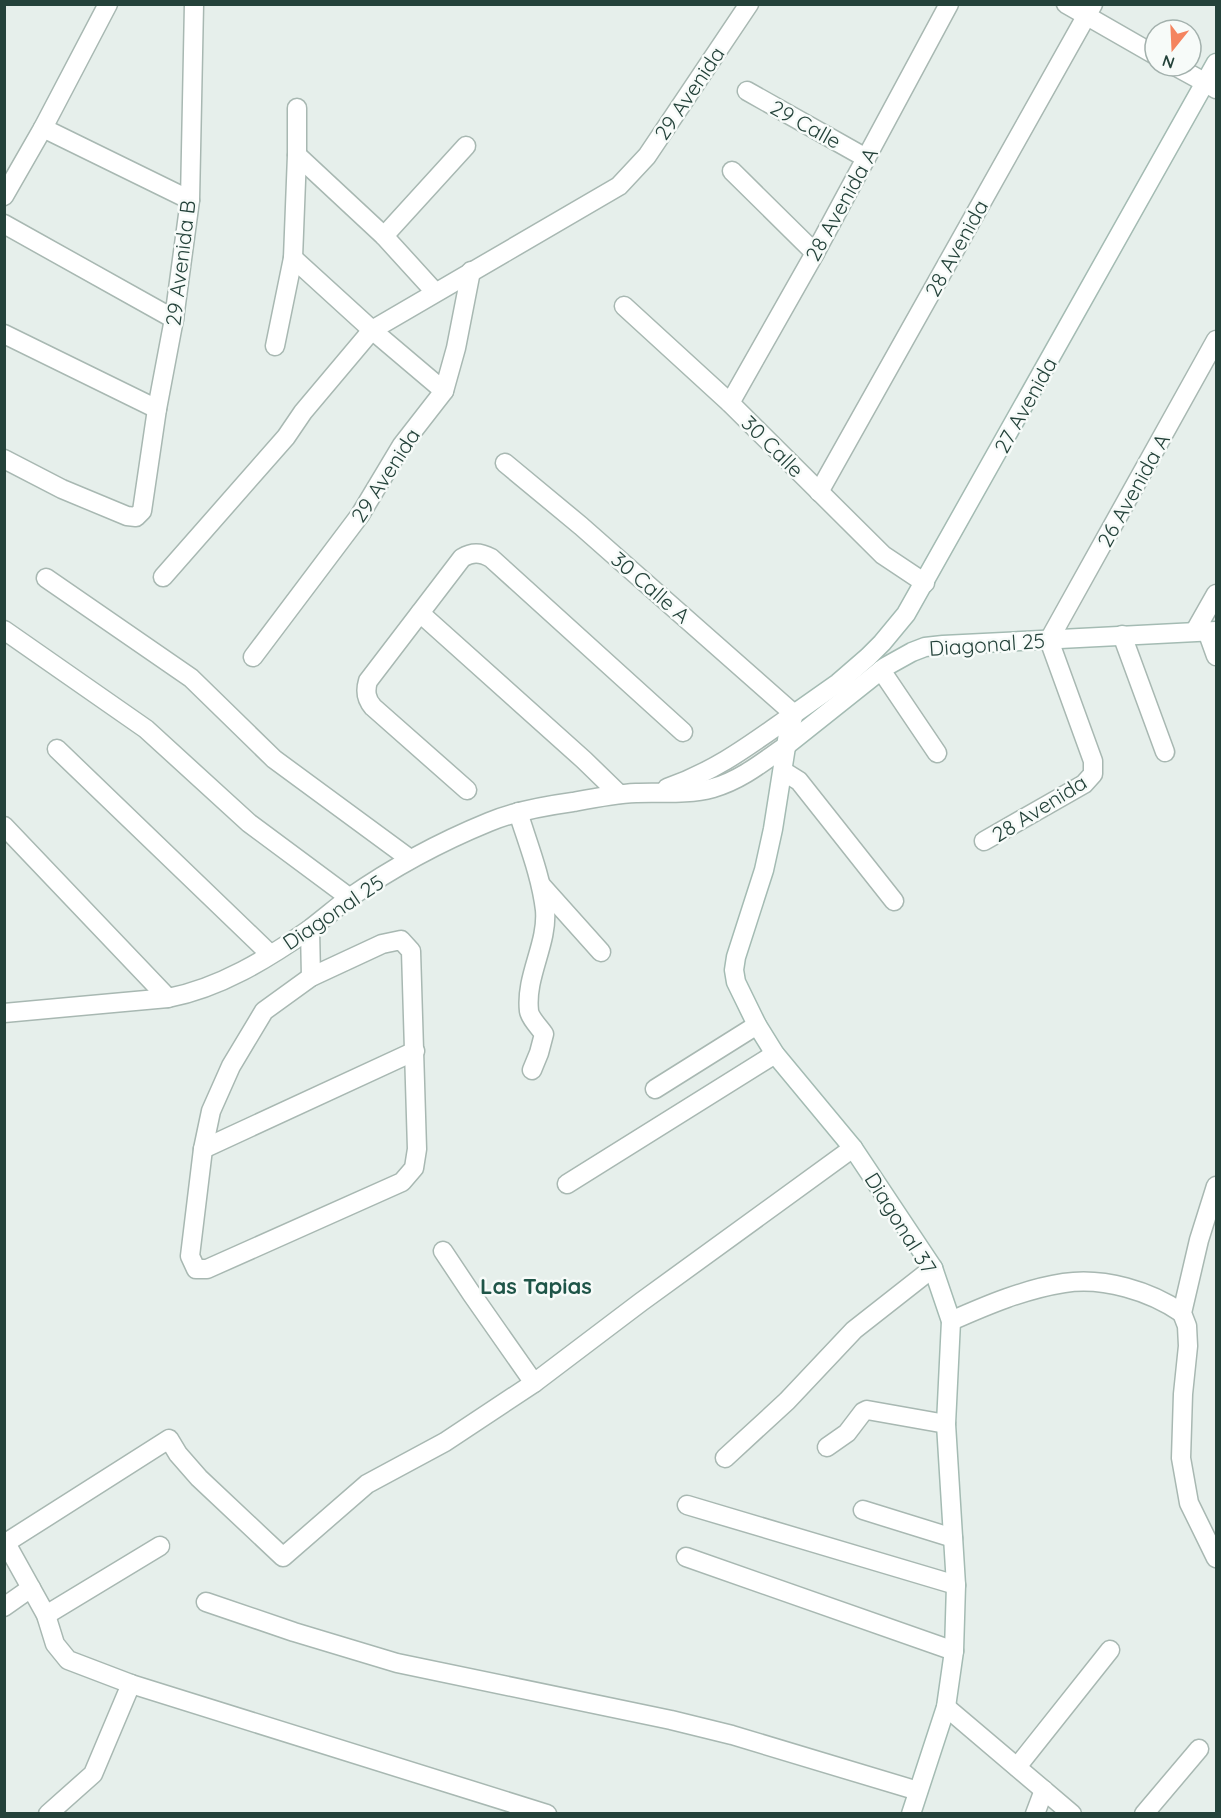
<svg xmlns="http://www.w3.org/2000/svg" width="1221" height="1818" font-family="Quicksand,sans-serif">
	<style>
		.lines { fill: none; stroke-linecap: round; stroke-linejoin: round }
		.minor-casing { stroke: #a8b8b2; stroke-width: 21 }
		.tertiary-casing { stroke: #a8b8b2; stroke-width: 21 }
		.secondary-casing { stroke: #a4bbb3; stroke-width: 21 }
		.minor { stroke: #fff; stroke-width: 18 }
		.tertiary { stroke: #fff; stroke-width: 18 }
		.secondary { stroke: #fff; stroke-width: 18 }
		.labels { text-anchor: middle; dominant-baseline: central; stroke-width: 5; stroke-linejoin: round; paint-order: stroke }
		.street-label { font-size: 21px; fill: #24423a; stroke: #f7fbf9 }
		.neighbourhood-label { font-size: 22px; font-weight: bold; fill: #1f5548; stroke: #f7fbf9 }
	</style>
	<rect width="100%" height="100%" fill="#e6efeb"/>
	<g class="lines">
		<defs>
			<g id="minor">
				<polyline points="1066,4 1155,55"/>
				<polyline points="1175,66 1206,83"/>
				<polyline points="747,91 866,158"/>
				<polyline points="43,128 190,200"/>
				<polyline points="297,155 384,236 435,292"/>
				<polyline points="732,171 815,253"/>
				<polyline points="4,196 43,128 108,4"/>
				<polyline points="4,224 174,319"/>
				<polyline points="384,236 466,146"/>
				<polyline points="293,258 372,330 444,391"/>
				<polyline points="624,306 730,403 883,555 925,583"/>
				<polyline points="4,334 157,409"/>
				<polyline points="275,346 293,258 297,155 297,108"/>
				<polyline points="730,403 815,253 949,4"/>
				<polyline points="4,459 62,489 127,516 136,517 142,511 157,409 174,319 190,200 194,4"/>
				<polyline points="505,463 581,526 794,714"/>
				<polyline points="819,492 1093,4"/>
				<polyline points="163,577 286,437 303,412 372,330 619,186 647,156 749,4"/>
				<polyline points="46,578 191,678 274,759 410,859"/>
				<polyline points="420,613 584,760 619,794"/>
				<polyline points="4,630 146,729 249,823 350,898"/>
				<polyline points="1195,631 1216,594"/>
				<polyline points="1207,631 1216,656"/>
				<polyline points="1122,635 1165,752"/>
				<polyline points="253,657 360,515 402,445 444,391 456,348 471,271"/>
				<polyline points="881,670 937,753"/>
				<polyline points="57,749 270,954"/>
				<polyline points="783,771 799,781 894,901"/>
				<path d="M467,790L373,707C366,699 365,691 368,681L462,558C472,552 480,552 491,558L683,732"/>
				<path d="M518,812C528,844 541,876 545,910C548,944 525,976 529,1011C530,1018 539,1027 544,1034L539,1053L532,1070"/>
				<polyline points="4,826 168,998"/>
				<polyline points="984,841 1084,784 1093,774 1093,761 1049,640 1216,340"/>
				<polyline points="541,885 601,952"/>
				<polyline points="310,929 311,977"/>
				<polygon points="401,940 411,951 417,1149 414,1168 402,1182 207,1269 196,1269 190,1256 203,1149 211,1111 231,1066 264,1011 311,977 382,944"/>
				<polyline points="655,1089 757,1025"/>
				<polyline points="203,1149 415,1051"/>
				<polyline points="567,1184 775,1054"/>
				<polyline points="1216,1186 1199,1240 1182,1313 1187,1326 1188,1346 1183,1394 1181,1458 1189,1503 1216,1558"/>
				<polyline points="443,1251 471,1293 534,1383"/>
				<path d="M951,1321C987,1305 1025,1289 1064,1283C1104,1277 1150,1291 1182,1313"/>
				<polyline points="827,1447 847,1433 863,1412 867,1410 946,1424"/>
				<polyline points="725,1458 787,1401 854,1330 933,1268"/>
				<polyline points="687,1505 956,1585"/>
				<polyline points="863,1510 953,1538"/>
				<polyline points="6,1543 46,1615 55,1644 68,1660 131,1684 547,1814"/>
				<polyline points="4,1544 169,1439 178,1454 199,1478 283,1557 367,1484 445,1442 534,1383 641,1302 853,1148"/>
				<polyline points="686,1557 954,1651"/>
				<polyline points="206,1602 294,1632 397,1663 671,1720 732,1735 918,1791"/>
				<polyline points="4,1607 31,1588"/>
				<polyline points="46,1615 160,1546"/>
				<polyline points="946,1707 1072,1814"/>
				<polyline points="1017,1767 1110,1650"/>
				<polyline points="48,1814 93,1774 131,1684"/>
				<polyline points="1035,1814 1044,1790"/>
				<polyline points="1144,1814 1199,1749"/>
			</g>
			<g id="tertiary">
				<polyline points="1206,83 1216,89"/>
				<path d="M667,788C718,770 751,744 794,714"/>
				<path d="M4,1013L168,998C220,988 267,959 310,929C323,919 336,908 349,898C392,868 440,842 489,822C515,811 544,806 573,802C594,798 614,794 636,793C661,792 687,795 713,788C741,780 763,762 787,745"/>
			</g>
			<g id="secondary">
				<polyline points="787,745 885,667 912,652 925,647 943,645 1216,631"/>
				<polyline points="911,1814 946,1707 954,1651 956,1585 946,1424 951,1321 933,1268 853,1148 775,1054 757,1025 736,982 734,970 736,957 764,870 773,829 788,734 794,714 838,683 868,657 882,643 906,614 1216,63"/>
			</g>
		</defs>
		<!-- minor casing -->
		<use href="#minor" class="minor-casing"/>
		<!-- tertiary casing -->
		<use href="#tertiary" class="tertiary-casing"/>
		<!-- secondary casing -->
		<use href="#secondary" class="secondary-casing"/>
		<!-- minor -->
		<use href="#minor" class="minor"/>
		<!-- tertiary -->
		<use href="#tertiary" class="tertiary"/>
		<!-- secondary -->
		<use href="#secondary" class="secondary"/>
	</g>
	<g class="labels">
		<!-- street labels -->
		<g class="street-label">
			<text transform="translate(689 93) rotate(-56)">29 Avenida</text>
			<text transform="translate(806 124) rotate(29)">29 Calle</text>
			<text transform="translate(841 204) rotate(-61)">28 Avenida A</text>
			<text transform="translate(956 248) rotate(-61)">28 Avenida</text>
			<text transform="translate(180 263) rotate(-83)">29 Avenida B</text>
			<text transform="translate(1025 405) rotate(-61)">27 Avenida</text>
			<text transform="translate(773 446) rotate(45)">30 Calle</text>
			<text transform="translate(385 475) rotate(-57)">29 Avenida</text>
			<text transform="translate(1133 490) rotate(-61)">26 Avenida A</text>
			<text transform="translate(651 587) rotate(41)">30 Calle A</text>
			<text transform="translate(987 644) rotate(-4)">Diagonal 25</text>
			<text transform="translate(1039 808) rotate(-32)">28 Avenida</text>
			<text transform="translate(333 912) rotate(-34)">Diagonal 25</text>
			<text transform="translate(901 1223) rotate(58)">Diagonal 37</text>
		</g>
		<!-- neighbourhood labels -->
		<g class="neighbourhood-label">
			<text x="536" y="1286">Las Tapias</text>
		</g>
	</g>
	<!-- border -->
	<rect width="1221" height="1818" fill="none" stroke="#24423a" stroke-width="12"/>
	<!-- north arrow -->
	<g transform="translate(1173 48) rotate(198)"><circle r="28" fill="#f7fbf9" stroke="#a3b1ad" stroke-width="1.5"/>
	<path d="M0-4.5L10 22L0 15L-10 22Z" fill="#f4845f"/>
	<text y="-9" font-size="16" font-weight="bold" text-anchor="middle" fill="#24423a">N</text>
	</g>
</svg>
